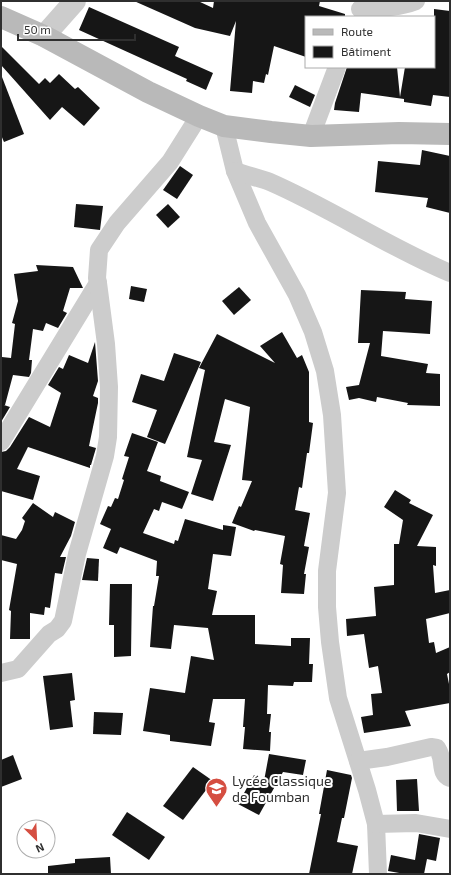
<svg xmlns="http://www.w3.org/2000/svg" width="451" height="875" font-family="'Exo 2',sans-serif">
	<style>
		.building { fill: #161616 }
		.lines { fill: none; stroke-linecap: round; stroke-linejoin: round }
		.minor { stroke: #ccc; stroke-width: 18 }
		.tertiary { stroke: #ccc; stroke-width: 22 }
		.secondary { stroke: #b9b9b9; stroke-width: 22 }
		.labels { text-anchor: middle; dominant-baseline: central; stroke-width: 4; stroke-linejoin: round; paint-order: stroke }
		.poi-label { font-size: 14px; fill: #2f2f2f; stroke: #fff; text-anchor: start }
	</style>
	<rect width="100%" height="100%" fill="#fff"/>
	<!-- building -->
	<g class="building">
		<polygon points="134,1 198,1 213,8 214,1 320,1 319,6 345,14 345,17 306,17 306,57 274,46 268,75 266,74 264,83 253,81 252,93 230,91 236,21 230,36 195,28"/>
		<polygon points="89,7 179,47 175,56 213,73 206,90 186,81 187,79 79,30"/>
		<polygon points="434,9 450,11 450,97 433,95 431,106 404,102 404,99 361,93 359,112 334,110 335,103 347,67 397,67 400,97 405,67 434,67"/>
		<polygon points="1,46 39,84 45,78 50,83 59,74 75,89 78,87 100,108 84,126 62,107 50,120 1,65"/>
		<polygon points="1,77 2,77 24,134 4,142 1,135"/>
		<polygon points="295,85 315,95 310,107 289,97"/>
		<polygon points="422,150 450,156 450,213 426,207 428,198 375,192 378,161 420,165"/>
		<polygon points="180,166 193,175 177,199 163,190"/>
		<polygon points="76,204 103,206 100,230 74,227"/>
		<polygon points="168,204 180,217 168,228 156,215"/>
		<polygon points="36,265 73,267 83,288 70,288 63,311 67,313 58,328 46,323 43,331 33,329 29,360 32,360 31,373 29,377 13,375 5,405 4,405 10,407 1,422 2,357 11,358 15,324 12,323 18,301 14,274 38,271"/>
		<polygon points="131,286 147,289 144,302 129,299"/>
		<polygon points="239,287 251,300 234,315 222,301"/>
		<polygon points="361,290 406,292 405,299 432,301 430,334 383,331 381,356 428,364 426,373 440,374 440,406 407,405 408,403 377,397 376,402 359,398 349,400 346,387 359,385 370,343 358,343"/>
		<polygon points="282,332 297,358 302,355 309,372 309,422 313,423 309,453 307,453 302,488 299,487 295,510 310,513 304,546 309,547 304,574 306,574 304,594 281,593 283,565 280,564 285,536 255,530 254,531 232,523 239,506 241,507 252,481 242,480 250,407 225,399 214,442 231,445 213,501 191,494 202,460 187,457 205,370 199,368 217,334 275,363 260,346"/>
		<polygon points="95,342 98,381 93,396 98,398 98,403 89,446 96,448 91,465 90,465 90,468 28,447 17,469 40,476 33,500 1,491 1,452 6,451 10,447 29,417 50,427 61,393 48,385 59,367 63,369 69,355 88,363"/>
		<polygon points="174,353 201,362 165,444 147,437 157,410 132,402 141,374 164,381"/>
		<polygon points="132,433 158,442 147,471 161,476 160,481 189,492 182,509 162,502 159,511 154,509 143,533 174,544 175,540 178,541 185,519 223,530 223,525 236,527 231,556 213,554 208,589 217,591 212,615 255,615 255,644 291,646 291,638 310,638 309,664 313,664 312,682 294,682 293,686 268,685 267,714 271,714 269,732 271,732 270,751 243,749 245,727 243,727 245,699 213,699 209,722 215,723 211,746 170,741 170,735 143,731 150,688 185,693 191,656 214,660 208,628 174,625 171,649 150,647 153,606 154,606 159,576 156,576 157,561 120,547 117,554 103,548 111,529 100,524 108,506 111,507 115,498 118,499 124,480 122,479 129,457 124,456"/>
		<polygon points="395,490 411,500 409,503 433,515 417,546 436,547 436,566 433,565 435,593 450,590 450,613 426,619 429,643 434,642 436,653 450,647 450,672 447,674 450,689 450,703 405,711 411,726 364,733 361,717 373,715 371,694 382,693 378,666 369,668 364,634 347,636 346,619 376,616 374,587 394,585 394,544 399,544 403,520 384,507"/>
		<polygon points="33,503 53,517 55,512 75,522 71,536 60,557 66,557 62,574 55,573 50,608 45,607 44,615 30,613 30,639 10,639 11,611 9,610 17,564 1,560 1,535 16,539 22,530 25,521 22,518"/>
		<polygon points="87,558 99,559 98,581 82,580"/>
		<polygon points="110,584 132,584 131,656 114,657 114,625 109,625"/>
		<polygon points="72,673 75,700 70,701 73,727 50,730 43,676"/>
		<polygon points="94,712 123,713 121,735 93,734"/>
		<polygon points="269,754 306,760 303,775 283,772 259,815 238,804 254,775 264,781"/>
		<polygon points="13,755 22,779 1,787 1,760"/>
		<polygon points="193,767 213,781 183,820 163,806"/>
		<polygon points="327,770 351,775 352,778 344,818 342,818 337,842 358,846 352,874 309,874 321,814 319,814"/>
		<polygon points="417,779 419,811 397,811 396,780"/>
		<polygon points="127,812 165,837 149,860 112,835"/>
		<polygon points="419,834 440,838 436,861 427,859 424,874 405,874 388,871 391,855 415,860"/>
		<polygon points="110,857 111,874 48,874 48,866 75,863 75,859"/>
	</g>
	<g class="lines">
		<!-- minor -->
		<g class="minor">
			<path d="M360,9C380,8 398,8 416,1"/>
			<polyline points="224,126 235,171 257,223 297,295 313,332 325,371 332,415 337,493 327,571 327,607 330,642 338,698 367,790 376,824 378,874"/>
			<polyline points="311,136 337,67"/>
			<path d="M235,171C246,175 259,178 270,182C332,209 388,247 450,273"/>
			<polyline points="1,442 98,283"/>
			<polyline points="1,673 18,669 49,634 57,629 63,621 77,554 105,456 108,437 109,387 106,344 98,283 97,278 99,250 117,223 170,162 199,116"/>
			<path d="M358,761L387,757L431,747L437,748C439,751 440,754 441,757C443,765 441,775 450,778"/>
			<polyline points="376,824 416,823 450,829"/>
		</g>
		<!-- tertiary -->
		<polyline class="tertiary" points="44,36 75,1"/>
		<!-- secondary -->
		<polyline class="secondary" points="1,17 44,36 148,92 199,116 224,126 271,132 311,136 399,133 450,134"/>
	</g>
	<!-- icons -->
	<defs>
		<symbol id="school-pin" viewBox="-11 -11 22 30"><path d="M0 17L-7.5 6A9.5 9.5 0 1 1 7.5 6Z" fill="#d54e41" stroke="#fff"/><path d="M0-5L7-2L0 1L-7-2ZM-4 1L0 2.5L4 1V4Q0 6-4 4Z" fill="#fff"/></symbol>
	</defs>
	<g fill-rule="evenodd">
		<use href="#school-pin" x="204" y="776" width="25" height="34"/>
	</g>
	<g class="labels">
		<!-- poi labels -->
		<g class="poi-label">
			<text x="232" y="780">Lycée Classique<tspan x="232" dy="16">de Foumban</tspan></text>
		</g>
	</g>
	<!-- border -->
	<rect width="451" height="875" fill="none" stroke="#2f2f2f" stroke-width="4"/>
	<!-- legend -->
	<rect x="305" y="16" width="130" height="52" fill="#ffffff" stroke="#acacac"/>
	<rect x="313" y="29" width="20" height="6" fill="#b9b9b9" stroke="#acacac"/>
	<text x="341" y="36" font-size="12" fill="#2f2f2f">Route</text>
	<rect x="313" y="46" width="20" height="12" fill="#161616" stroke="#acacac"/>
	<text x="341" y="56" font-size="12" fill="#2f2f2f">Bâtiment</text>
	<!-- north arrow -->
	<g transform="translate(36 839) rotate(156)"><circle r="19" fill="#ffffff" stroke="#acacac"/>
	<path d="M0-3L7 15L0 10L-7 15Z" fill="#d54e41"/>
	<text y="-6" font-size="11" font-weight="bold" text-anchor="middle" fill="#2f2f2f">N</text>
	</g>
	<!-- scale -->
	<path d="M18 34v6h117v-6" fill="none" stroke="#2f2f2f" stroke-width="2"/>
	<text x="24" y="34" font-size="12" fill="#2f2f2f" stroke="#ffffff" stroke-width="3" paint-order="stroke">50 m</text>
</svg>
